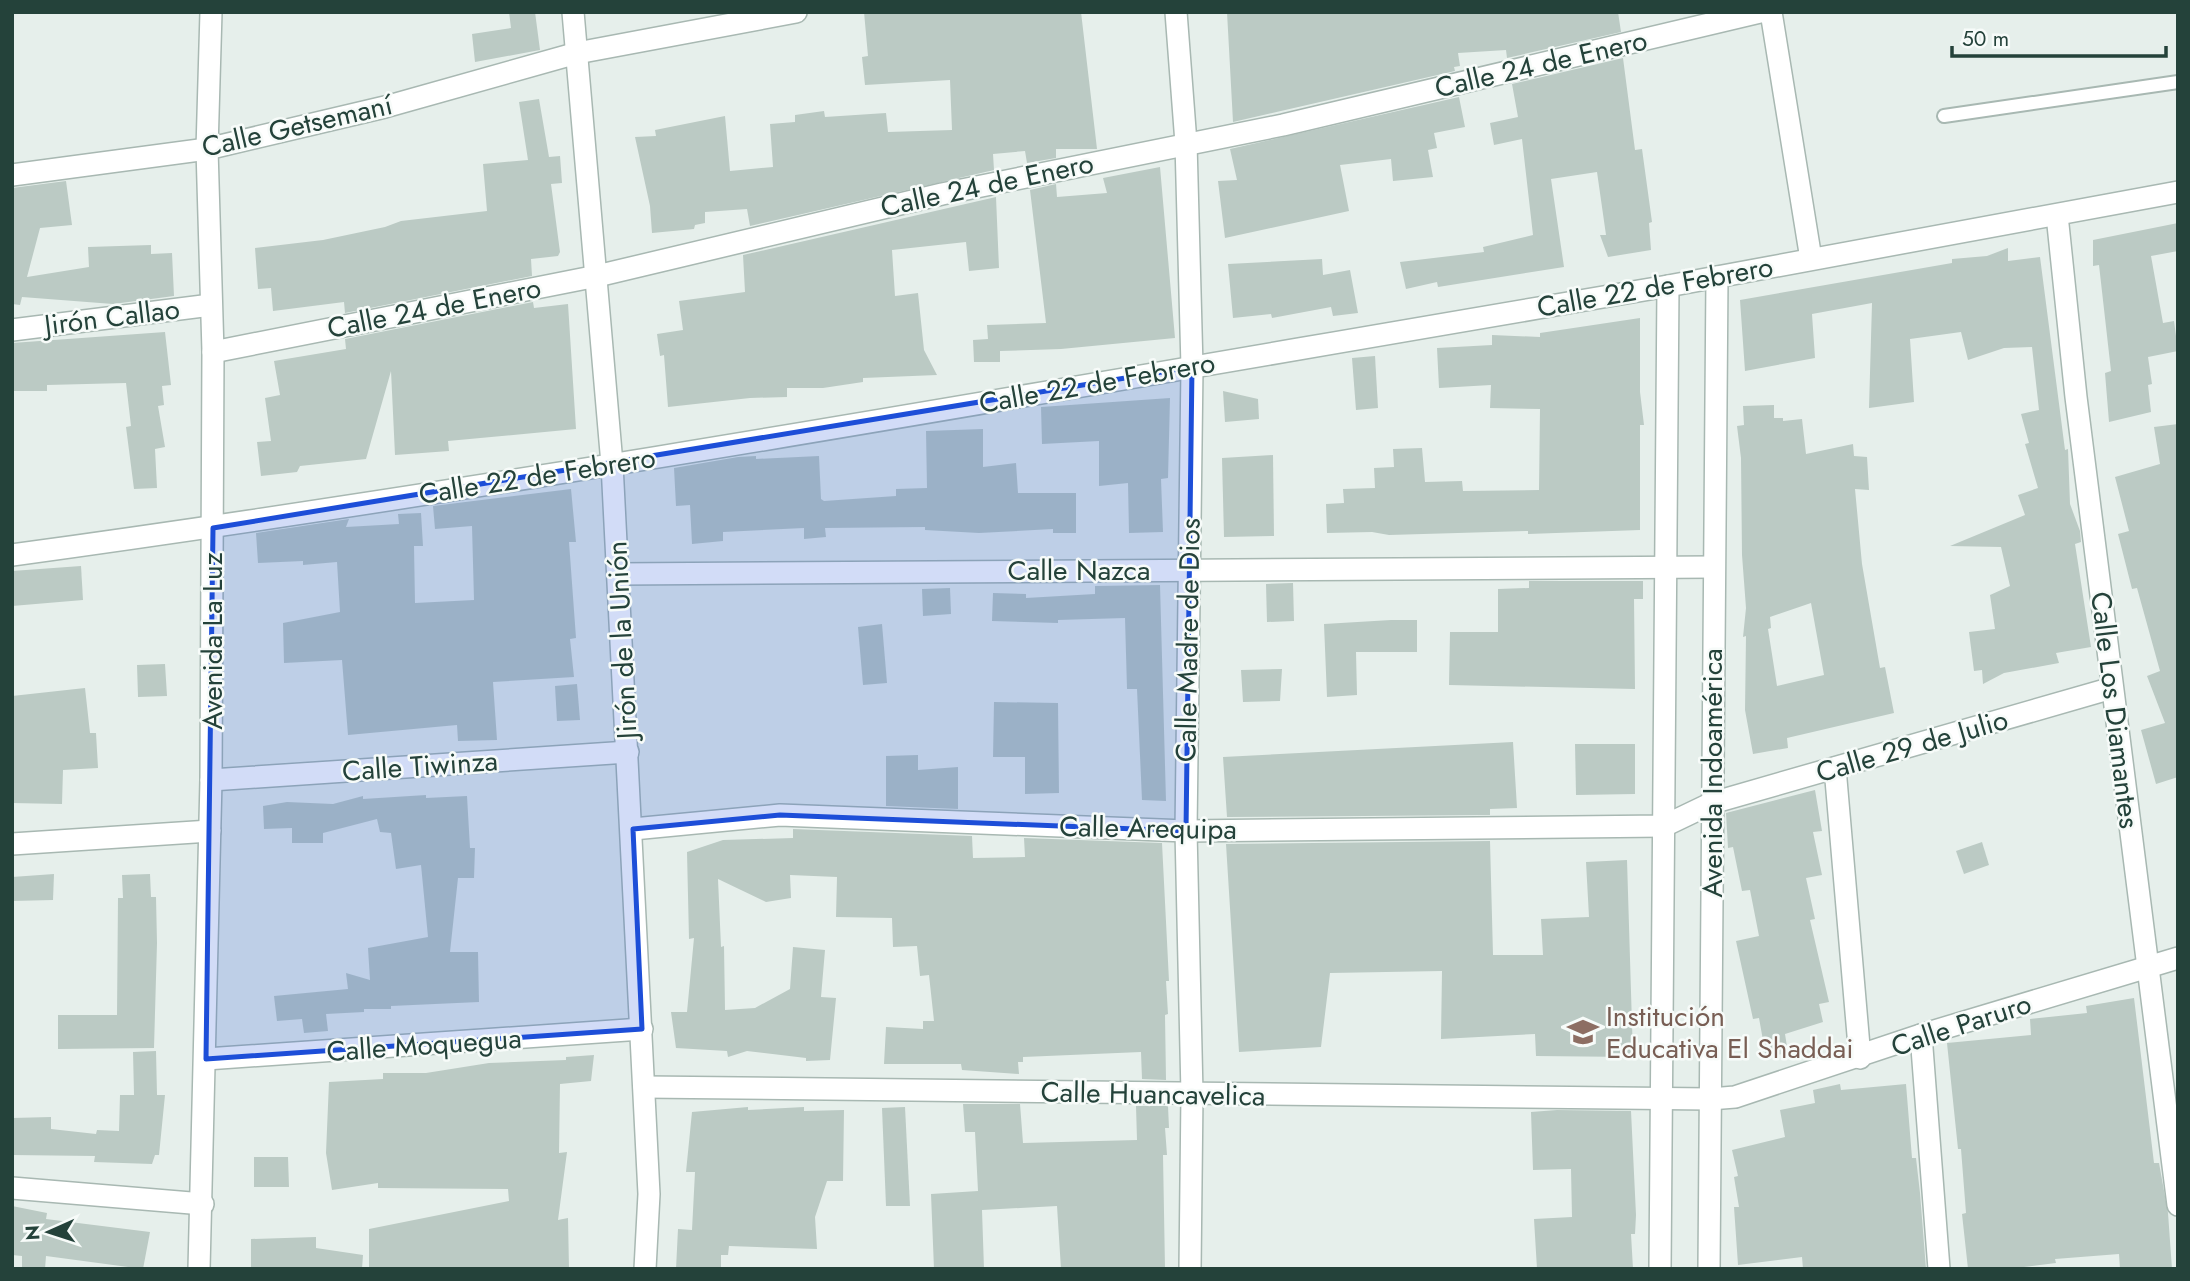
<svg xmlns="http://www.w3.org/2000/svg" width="2190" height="1281" font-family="Jost,sans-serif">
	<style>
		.building { fill: #bbcac4; fill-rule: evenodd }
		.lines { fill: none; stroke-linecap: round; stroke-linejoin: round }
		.service-casing { stroke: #a8b8b2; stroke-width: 16 }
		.minor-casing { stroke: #a8b8b2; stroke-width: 24 }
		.tertiary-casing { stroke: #a8b8b2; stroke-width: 24 }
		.service { stroke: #fff; stroke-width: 12 }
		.minor { stroke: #fff; stroke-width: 21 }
		.tertiary { stroke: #fff; stroke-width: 21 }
		.marked { fill: #1d4ed8; fill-opacity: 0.2; stroke: #1d4ed8; stroke-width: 5; stroke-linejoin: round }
		.labels { text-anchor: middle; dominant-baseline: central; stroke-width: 5; stroke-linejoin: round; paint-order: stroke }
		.street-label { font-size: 28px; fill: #24423a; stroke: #f7fbf9 }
		.education-label { font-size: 28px; fill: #785e54; stroke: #f7fbf9; text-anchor: start }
	</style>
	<rect width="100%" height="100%" fill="#e6efeb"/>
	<!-- building -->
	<g class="building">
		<polygon points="509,12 535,12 540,50 475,62 472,34 511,28"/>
		<polygon points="864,12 1081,12 1097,149 1056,149 1056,158 1027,163 1025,151 993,154 994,170 750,226 747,209 705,212 705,223 695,225 694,229 652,233 650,206 635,137 656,136 655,130 725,116 730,171 773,167 770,124 795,122 795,115 824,111 825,117 886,113 888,132 952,130 950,80 865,85 862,57 868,56"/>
		<polygon points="1227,12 1618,12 1621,32 1507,58 1506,50 1458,53 1460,66 1454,67 1455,71 1233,122"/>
		<polygon points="1623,58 1635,150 1642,149 1652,222 1649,223 1651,250 1608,257 1600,235 1606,235 1597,172 1551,179 1564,267 1438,287 1437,282 1406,289 1400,262 1484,252 1483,247 1533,235 1522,139 1494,145 1490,123 1518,117 1512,84"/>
		<polygon points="1459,97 1465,127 1434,133 1437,148 1428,150 1433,177 1393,181 1391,159 1340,165 1349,211 1225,238 1218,181 1237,180 1230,149"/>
		<polygon points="539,99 549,157 560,156 562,183 551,184 560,252 558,256 531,259 532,276 345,313 344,302 273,311 271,288 258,289 255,248 323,240 385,227 401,221 487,211 483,164 528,160 519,102"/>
		<polygon points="1160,167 1175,338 1061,349 1000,351 1000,362 974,362 973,340 988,339 987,325 1046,323 1030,190 1056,184 1057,197 1107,193 1103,178"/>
		<polygon points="66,181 72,225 40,228 27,277 89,267 88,247 151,245 151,254 172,253 174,296 113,304 22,297 20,305 12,304 12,188"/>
		<polygon points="996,197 999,268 969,271 966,242 892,250 895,296 918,293 924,350 937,375 863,378 863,382 823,388 787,388 787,397 750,398 668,407 664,355 660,356 657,334 683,330 679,301 745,292 743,255"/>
		<polygon points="2178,223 2178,251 2151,256 2163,323 2174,321 2178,351 2148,357 2152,384 2148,385 2151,412 2109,422 2105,373 2111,371 2099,265 2093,266 2093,240"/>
		<polygon points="2008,248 2008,261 2040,257 2065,450 2068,449 2070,504 2080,531 2081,542 2075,544 2091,647 2056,653 2059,663 2004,673 1983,684 1982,670 1974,671 1969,632 1995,629 1990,595 2010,586 2001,547 1950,546 2025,515 2018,495 2038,488 2025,444 2029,443 2021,414 2039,410 2032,347 2004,348 1968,360 1961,332 1910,339 1914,402 1869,408 1872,303 1812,314 1815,358 1745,371 1740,300 1952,263 1952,259 1987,256"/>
		<polygon points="1322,259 1323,275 1350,270 1358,313 1333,316 1331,307 1272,318 1271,314 1233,318 1228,264"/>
		<polygon points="533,302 534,308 568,304 576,429 448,441 449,451 395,455 391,371 366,459 300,466 297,472 261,476 257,442 271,441 265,398 280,395 274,361 346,349 345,339"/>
		<polygon points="1640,318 1640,392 1644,425 1640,425 1640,530 1528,534 1528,531 1389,535 1372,532 1327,533 1326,504 1344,503 1343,489 1375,488 1374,468 1394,467 1393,449 1422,448 1425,482 1462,481 1463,491 1539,490 1540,409 1490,408 1491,385 1439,388 1437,348 1492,345 1492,335 1540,337 1540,333"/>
		<polygon points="165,332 171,385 162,386 164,405 158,406 165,447 155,449 157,488 134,489 126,427 131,426 126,383 47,385 47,391 12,391 12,343"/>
		<polygon points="1375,356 1378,408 1356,410 1352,358"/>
		<polygon points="1223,391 1258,399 1259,419 1225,422"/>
		<polygon points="1170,398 1168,478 1161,479 1163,532 1129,533 1128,483 1099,486 1099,441 1042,444 1041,407"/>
		<path d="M1774,405V418H1783V421L1802,419L1806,454L1853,444L1854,456L1867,457L1869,490L1855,489L1862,564L1880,668L1885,667L1894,713L1787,738L1788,748L1753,754L1745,710L1746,636L1743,637L1746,608L1742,555L1741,458L1737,426L1744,425L1743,406ZM1811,603L1824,675L1777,686L1768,629L1771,628L1770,617Z"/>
		<polygon points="2178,424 2178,777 2156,784 2141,730 2165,723 2147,676 2160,671 2137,588 2132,589 2118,534 2129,531 2115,477 2160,464 2154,427"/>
		<polygon points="983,429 983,467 1016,463 1018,493 1076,493 1076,533 1053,533 1053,529 979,533 925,530 925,527 825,528 826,537 804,539 804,528 723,532 723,541 692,544 690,505 676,506 674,468 738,457 756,456 756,459 819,456 821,499 824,501 896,496 896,489 927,488 926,431"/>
		<polygon points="1273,455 1274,536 1224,537 1222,458"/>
		<polygon points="571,489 576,542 569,542 576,638 570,639 574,677 493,682 497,740 458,741 457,725 348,735 342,660 284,663 283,623 340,612 337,562 303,565 303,561 258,563 256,533 349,519 346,527 399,524 398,514 421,513 423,546 414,546 415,603 474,600 472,526 435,529 433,506"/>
		<polygon points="81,566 83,600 12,606 12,571"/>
		<polygon points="1529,581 1643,581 1643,599 1634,599 1635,689 1449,685 1450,632 1498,632 1498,589 1529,588"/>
		<polygon points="1293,583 1294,621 1267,622 1266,584"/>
		<polygon points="1160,585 1166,801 1142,800 1137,689 1127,689 1125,618 1058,620 1058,623 992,621 993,593 1026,594 1026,598 1095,594 1095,586"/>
		<polygon points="950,588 951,614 923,616 922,589"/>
		<polygon points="1391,620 1417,620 1417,652 1356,652 1357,695 1327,697 1324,624"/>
		<polygon points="882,624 887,683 863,685 858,627"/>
		<polygon points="165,664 167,696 138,697 137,665"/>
		<polygon points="1282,669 1280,701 1243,702 1241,670"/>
		<polygon points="577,684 580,720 557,721 555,686"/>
		<polygon points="85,688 90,733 96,733 98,768 63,770 62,804 12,803 12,696"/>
		<polygon points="994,702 1058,703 1059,793 1025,794 1025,757 993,757"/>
		<polygon points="1513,742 1517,808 1490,809 1490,815 1227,817 1223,757"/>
		<polygon points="1575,744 1635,744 1635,794 1576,795"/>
		<polygon points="918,755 918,770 958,767 958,809 886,806 886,756"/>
		<polygon points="1815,790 1822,831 1813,832 1822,875 1806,878 1815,919 1810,920 1829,1002 1819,1004 1823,1022 1785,1034 1788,1053 1766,1057 1759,1018 1753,1019 1736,941 1759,936 1750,890 1742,891 1733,847 1728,848 1726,813"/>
		<polygon points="426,795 426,798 467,796 470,848 475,848 474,878 458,878 450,952 478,952 479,1002 391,1006 391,1009 364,1009 364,1012 326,1014 328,1031 304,1033 302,1019 277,1021 274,996 348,989 346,973 370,980 368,948 428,937 421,865 396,869 391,833 380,832 377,819 323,833 323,843 292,843 292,828 264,829 263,806 287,802 333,804 363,796 363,799"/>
		<polygon points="793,829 972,836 973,858 1025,857 1024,838 1162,843 1169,981 1166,981 1168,1014 1165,1015 1166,1080 1142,1079 1141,1052 1023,1057 1023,1062 1018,1062 1019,1074 962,1070 961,1064 884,1064 886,1027 923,1029 923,1021 934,1021 929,975 920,976 917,946 893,947 892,918 836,917 837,877 790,875 791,898 766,902 718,879 721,947 724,946 725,1010 755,1008 790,989 793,947 825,950 821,997 836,998 830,1060 806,1061 806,1058 747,1051 728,1057 727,1051 676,1048 671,1012 687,1012 694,938 689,939 687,852 723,840 793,838"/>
		<polygon points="1490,841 1493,955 1543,955 1541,919 1589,917 1586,862 1627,860 1633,1057 1536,1056 1535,1034 1441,1039 1442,971 1330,973 1321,1047 1239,1052 1226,844"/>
		<polygon points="1982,842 1989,865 1964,874 1956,851"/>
		<polygon points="54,874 53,900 12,901 12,877"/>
		<polygon points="150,874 151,897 156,897 157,943 154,1048 58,1049 58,1015 117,1015 118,898 123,898 122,875"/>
		<polygon points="2134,998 2154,1163 2159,1163 2168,1213 2172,1269 2120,1269 2119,1254 2055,1259 2056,1263 2008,1269 1968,1269 1962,1214 1966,1213 1961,1149 1958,1149 1947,1043 2031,1035 2030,1019 2087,1013 2086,1006"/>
		<polygon points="156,1051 157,1095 165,1095 159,1155 155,1155 152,1164 94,1162 95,1156 12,1155 12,1118 51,1117 51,1129 96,1134 97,1130 119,1131 120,1095 134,1095 133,1052"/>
		<polygon points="594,1055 591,1081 560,1084 559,1153 567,1152 558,1220 568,1218 569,1269 369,1269 369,1229 509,1201 508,1189 378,1188 378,1183 332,1190 326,1153 329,1082 383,1079 383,1073 426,1073 489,1063 566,1060 566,1057"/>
		<polygon points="1840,1084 1841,1090 1906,1084 1912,1158 1916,1158 1920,1193 1926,1269 1803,1269 1802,1257 1738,1265 1734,1207 1739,1207 1734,1177 1738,1176 1732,1150 1785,1137 1780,1110 1815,1103 1813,1090"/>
		<polygon points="963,1104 1020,1104 1023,1143 1137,1140 1136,1106 1168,1106 1169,1128 1165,1128 1167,1155 1163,1155 1165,1269 1061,1269 1057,1206 982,1210 984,1269 934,1269 931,1194 978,1191 975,1132 965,1132"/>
		<polygon points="748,1107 748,1110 804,1107 804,1111 844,1110 843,1181 827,1181 815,1217 817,1249 729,1246 728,1255 721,1255 721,1269 676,1269 678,1229 692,1230 695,1172 686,1172 692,1112"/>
		<polygon points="905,1107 910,1206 886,1206 882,1108"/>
		<polygon points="1557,1110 1631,1111 1636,1215 1635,1234 1631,1234 1633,1269 1537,1269 1534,1219 1572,1217 1571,1169 1533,1170 1531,1112"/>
		<polygon points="254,1157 288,1157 289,1187 254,1187"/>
		<polygon points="12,1206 47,1213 46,1219 150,1232 143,1269 46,1256 45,1269 22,1269 22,1256 12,1255"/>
		<polygon points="316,1237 316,1248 363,1255 362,1269 251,1269 251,1239"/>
	</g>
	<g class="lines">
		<defs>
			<polyline id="service" points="1944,116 2178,82"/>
			<g id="minor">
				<polyline points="573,12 612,464 649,1194 645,1269"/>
				<polyline points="1176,12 1186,143 1192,367 1186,831 1192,1094 1190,1269"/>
				<polyline points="1771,12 1811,259"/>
				<polyline points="12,175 207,149 385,107 577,53 796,12"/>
				<polyline points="2057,215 2076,397 2178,1205"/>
				<polyline points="12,330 211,305"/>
				<polyline points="213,352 597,276 942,194 1283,125 1760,12"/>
				<path d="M12,555C566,479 1117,379 1668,286"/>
				<polyline points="619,574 1714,567"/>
				<polyline points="1835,768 1860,1058"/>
				<polyline points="211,780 628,752"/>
				<polyline points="633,829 780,815 1186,831 1664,826 1712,803 2112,688"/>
				<polyline points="12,844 210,831"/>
				<polyline points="1921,1035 1939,1269"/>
				<polyline points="206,1059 642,1029"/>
				<polyline points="644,1087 1710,1099 1735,1097 1921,1035 2178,958"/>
				<polyline points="12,1188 203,1204"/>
				<polyline points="199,1269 211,780 213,352 207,149 211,12"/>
			</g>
			<g id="tertiary">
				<polyline points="1660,1269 1668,286 2178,192"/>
				<polyline points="1709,1269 1717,277"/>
			</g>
		</defs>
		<!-- service casing -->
		<use href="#service" class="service-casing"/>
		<!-- minor casing -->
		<use href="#minor" class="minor-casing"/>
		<!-- tertiary casing -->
		<use href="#tertiary" class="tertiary-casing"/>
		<!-- service -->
		<use href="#service" class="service"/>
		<!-- minor -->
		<use href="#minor" class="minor"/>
		<!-- tertiary -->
		<use href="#tertiary" class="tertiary"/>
	</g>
	<!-- marked area -->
	<path class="marked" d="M1192,367L1186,831L780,815L633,829L642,1029L206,1059L213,528Z"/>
	<!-- icons -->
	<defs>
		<symbol id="school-bare" viewBox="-9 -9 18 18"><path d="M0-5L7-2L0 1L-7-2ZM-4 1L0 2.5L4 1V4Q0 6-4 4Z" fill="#8d6e63" stroke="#f7fbf9" stroke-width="2.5" paint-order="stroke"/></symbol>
	</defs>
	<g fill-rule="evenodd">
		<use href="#school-bare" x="1561" y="1010" width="44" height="44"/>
	</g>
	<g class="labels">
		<!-- street labels -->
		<g class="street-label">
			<text transform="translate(1541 64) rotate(-13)">Calle 24 de Enero</text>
			<text transform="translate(297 126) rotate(-13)">Calle Getsemaní</text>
			<text transform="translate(987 185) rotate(-12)">Calle 24 de Enero</text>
			<text transform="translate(1655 287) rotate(-10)">Calle 22 de Febrero</text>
			<text transform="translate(434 308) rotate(-11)">Calle 24 de Enero</text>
			<text transform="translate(112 317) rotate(-7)">Jirón Callao</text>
			<text transform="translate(1097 383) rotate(-10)">Calle 22 de Febrero</text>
			<text transform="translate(537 476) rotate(-9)">Calle 22 de Febrero</text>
			<text x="1079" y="570">Calle Nazca</text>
			<text transform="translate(622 640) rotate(-93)">Jirón de la Unión</text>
			<text transform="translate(1188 640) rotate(-89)">Calle Madre de Dios</text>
			<text transform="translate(212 641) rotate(-90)">Avenida La Luz</text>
			<text transform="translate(2115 710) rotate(83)">Calle Los Diamantes</text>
			<text transform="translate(1912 746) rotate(-16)">Calle 29 de Julio</text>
			<text transform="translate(420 766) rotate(-4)">Calle Tiwinza</text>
			<text transform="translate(1712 773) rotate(-90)">Avenida Indoamérica</text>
			<text transform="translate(1148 828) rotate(1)">Calle Arequipa</text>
			<text transform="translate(1961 1025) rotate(-18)">Calle Paruro</text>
			<text transform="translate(424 1045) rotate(-4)">Calle Moquegua</text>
			<text transform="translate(1153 1094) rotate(1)">Calle Huancavelica</text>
		</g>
		<!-- education labels -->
		<g class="education-label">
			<text x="1606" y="1016">Institución<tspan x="1606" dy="32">Educativa El Shaddai</tspan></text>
		</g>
	</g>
	<!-- border -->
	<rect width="2190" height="1281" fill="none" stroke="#24423a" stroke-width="28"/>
	<!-- north arrow -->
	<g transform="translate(49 1232) rotate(267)" stroke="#f7fbf9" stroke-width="5" paint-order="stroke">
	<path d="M0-5L12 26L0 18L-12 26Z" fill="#24423a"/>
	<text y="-10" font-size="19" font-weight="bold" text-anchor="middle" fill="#24423a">N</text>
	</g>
	<!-- scale -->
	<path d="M1952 46v10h214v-10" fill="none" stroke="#24423a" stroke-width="3.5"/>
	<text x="1962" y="46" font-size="21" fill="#24423a" stroke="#f7fbf9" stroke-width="5" paint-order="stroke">50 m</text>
</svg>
